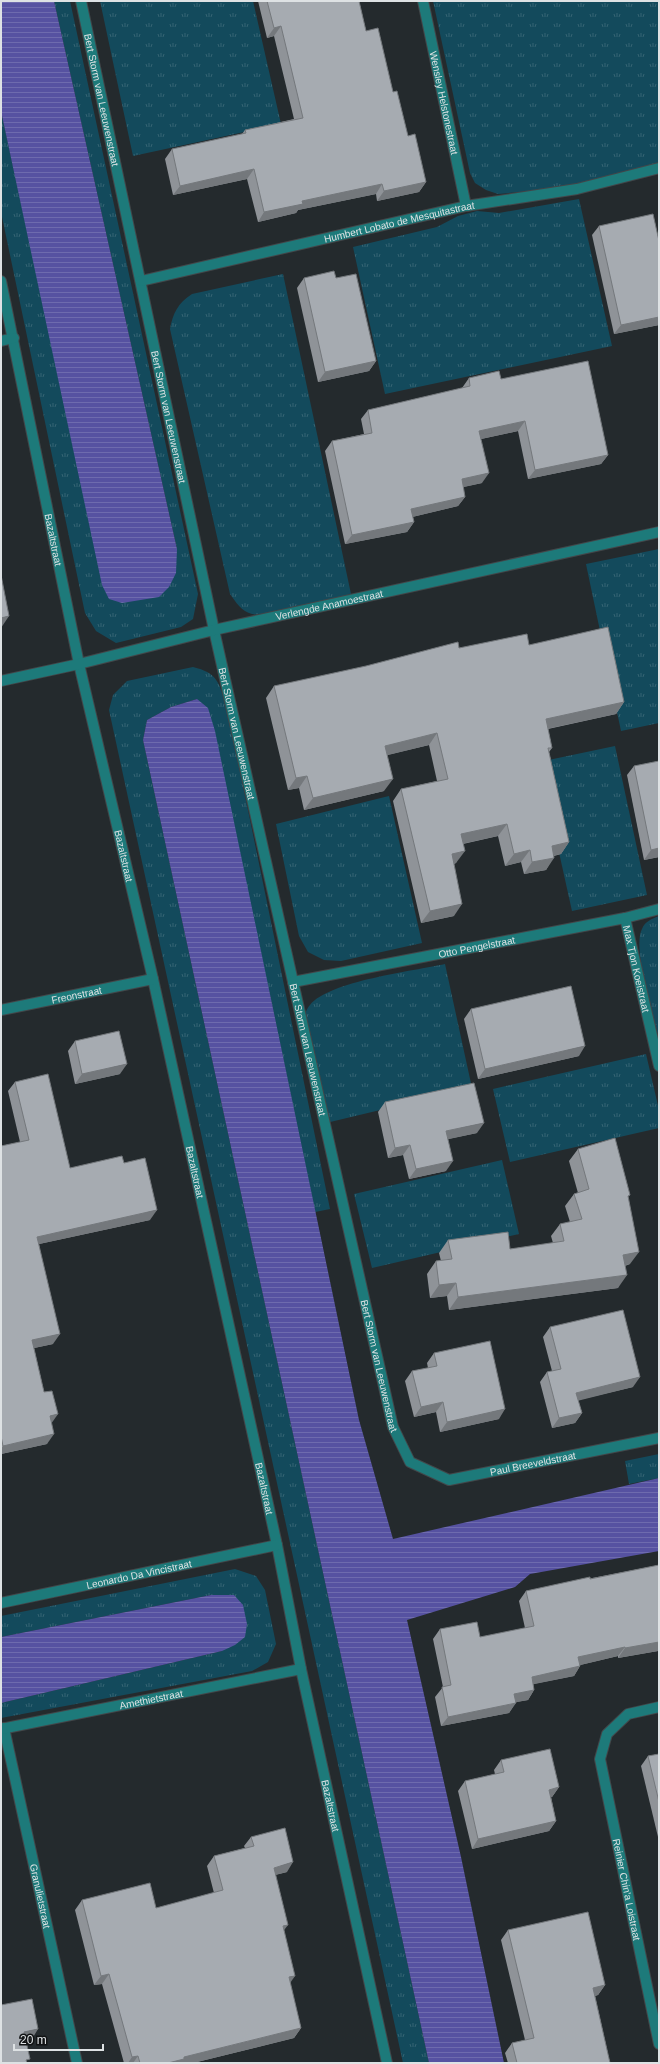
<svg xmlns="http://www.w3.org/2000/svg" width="660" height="2064" font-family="Helvetica,sans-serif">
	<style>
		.grass { fill: url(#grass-tufts) }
		.water { fill: url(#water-rules) }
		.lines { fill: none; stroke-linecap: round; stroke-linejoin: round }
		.minor-casing { stroke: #42474a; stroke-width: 12 }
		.minor { stroke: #1d7a7a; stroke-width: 10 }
		.wall { fill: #8f9398 }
		.shaded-wall { fill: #74787c }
		.building { fill: #a6abb1; stroke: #74787c }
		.labels { text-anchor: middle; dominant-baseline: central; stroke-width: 4; stroke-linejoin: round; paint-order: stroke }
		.street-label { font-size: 10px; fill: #dee2e4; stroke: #101213 }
	</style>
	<defs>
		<pattern id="grass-tufts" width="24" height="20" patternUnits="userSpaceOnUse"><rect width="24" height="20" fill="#134a5c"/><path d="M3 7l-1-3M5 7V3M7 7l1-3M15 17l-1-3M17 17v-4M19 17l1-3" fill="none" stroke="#356473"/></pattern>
		<pattern id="water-rules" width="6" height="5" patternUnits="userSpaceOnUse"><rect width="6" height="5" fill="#5652a1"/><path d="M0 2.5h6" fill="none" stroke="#6e6bae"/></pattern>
	</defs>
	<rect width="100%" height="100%" fill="#242a2d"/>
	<!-- grass -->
	<g class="grass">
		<polygon points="54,1 70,1 198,594 193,619 181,627 116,643 96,631 85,613 1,212 1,111 25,221 177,549"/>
		<polygon points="100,1 253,1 281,124 133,156"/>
		<polygon points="433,1 659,1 659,168 577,187 498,194 486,190 475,183 470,173"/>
		<polygon points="579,199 612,346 385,394 353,247 437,227 458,216 477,211 499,213"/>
		<path d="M283,274L351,594C333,599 266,618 252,614C242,612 235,601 230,594L170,329C173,313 178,303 192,294Z"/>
		<polygon points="659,549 659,723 621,731 586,564"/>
		<path d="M193,667C217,673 218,681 226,703L330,1209L315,1212L269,991L197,699L171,707L147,720L143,740L429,2063H403L109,710L113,695L127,681Z"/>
		<polygon points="615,746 647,895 572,911 539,762"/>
		<polygon points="389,796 422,943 341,961 324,960 308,952 299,936 276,824"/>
		<path d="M659,916V1039C653,1015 632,949 642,929C645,921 652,919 659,916Z"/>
		<path d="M445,964L472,1088L326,1123L303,1018C305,1014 307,1008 310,1005C329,981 414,971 445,964Z"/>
		<polygon points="646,1054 659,1110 659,1128 510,1162 493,1089"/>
		<polygon points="502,1160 519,1234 372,1268 354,1194"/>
		<polygon points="659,1454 659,1478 629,1484 625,1461"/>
		<polygon points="235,1569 256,1576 265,1590 276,1644 268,1662 252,1671 1,1718 1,1703 222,1651 211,1595 1,1637 1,1616"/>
	</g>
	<!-- water -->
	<g class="water">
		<polygon points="1,1 54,1 177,549 176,573 169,587 159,597 122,603 109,599 102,585 1,111"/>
		<polygon points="197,699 208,708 215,731 359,1420 393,1539 659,1478 659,1551 530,1574 515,1587 407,1620 461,1857 504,2063 429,2063 143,740 147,720 171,707"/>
		<polygon points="211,1595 234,1595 243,1605 247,1624 245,1637 235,1645 222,1651 1,1703 1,1637"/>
	</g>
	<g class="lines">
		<defs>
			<g id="minor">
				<path id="s1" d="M81,1L214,630L393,1427L410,1462L449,1480L659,1438"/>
				<path id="s2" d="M423,1L466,206"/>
				<path id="s3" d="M1,281L79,664L153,979L277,1545L301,1669L387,2063"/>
				<path id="s4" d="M141,281L466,206L577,189L659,168"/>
				<polyline points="1,341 14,338"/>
				<path id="s5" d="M1,681L79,664L214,630L659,532"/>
				<path id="s6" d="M625,918L659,1066"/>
				<path id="s7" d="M293,982L625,918L659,909"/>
				<path id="s8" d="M1,1010L153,979"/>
				<path id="s9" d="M1,1603L277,1545"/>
				<path id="s10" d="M659,1707L628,1714L607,1734L600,1759L659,2044"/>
				<path id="s11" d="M4,1728L77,2063"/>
				<path id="s12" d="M1,1729L301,1669"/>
			</g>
		</defs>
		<!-- minor casing -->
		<use href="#minor" class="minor-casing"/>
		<!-- minor -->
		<use href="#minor" class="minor"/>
	</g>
	<!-- wall -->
	<g class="wall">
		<polygon points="258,1 359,1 366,31 393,92 408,136 426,182 419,192 377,201 376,194 298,210 296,213 258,222 247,179 173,195 165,159 172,149 242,134 245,130 294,119 274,36 267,38"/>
		<polygon points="599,226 659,241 659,325 614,334 592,235"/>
		<polygon points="304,278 336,278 376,361 369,371 318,382 297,288"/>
		<polygon points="469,378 501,379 608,455 601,464 528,479 518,431 481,439 482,483 463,487 465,497 458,506 412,517 414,522 407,532 345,544 325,451 332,441 364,434 361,419 368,410 462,388"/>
		<polygon points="529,645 624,702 616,714 548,729 552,748 549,752 569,842 561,854 554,856 546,870 524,874 521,862 505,866 498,836 463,844 456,863 454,864 454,916 421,923 393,801 401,789 437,781 429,745 387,755 384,791 304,810 299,788 288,790 266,698 274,686 459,648"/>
		<polygon points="659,738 659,747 658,740"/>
		<polygon points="659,761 659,857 644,860 627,775 634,766"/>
		<polygon points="471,1009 579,1056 478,1079 464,1019"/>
		<polygon points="75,1041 120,1074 75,1084 68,1051"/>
		<polygon points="15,1082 70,1168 124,1163 150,1220 39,1244 53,1344 34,1348 51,1423 47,1444 1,1454 1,1146 20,1142 8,1091"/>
		<polygon points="385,1102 477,1133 448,1139 446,1171 409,1179 403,1155 388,1158 378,1112"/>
		<polygon points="578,1149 628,1198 630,1264 625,1266 618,1288 449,1310 447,1296 430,1298 427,1274 436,1261 441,1261 439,1253 448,1240 510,1249 553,1243 551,1236 560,1224 570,1222 565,1206 574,1194 578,1193 569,1161"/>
		<polygon points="550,1327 633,1387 578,1400 582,1413 575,1423 552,1428 540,1382 547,1372 552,1371 543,1337"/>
		<polygon points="434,1353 499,1419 440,1432 436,1412 414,1417 405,1381 412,1371 428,1368 427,1363"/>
		<polygon points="659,1565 659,1655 658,1651 618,1658 618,1656 580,1665 580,1666 574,1676 533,1684 534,1690 528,1700 516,1702 509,1713 441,1726 435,1697 443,1687 433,1639 440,1629 480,1637 525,1628 519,1601 526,1591"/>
		<polygon points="659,1754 659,1841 641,1766 648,1756"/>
		<polygon points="501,1760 559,1787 552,1797 551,1797 556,1821 549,1831 472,1849 458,1791 465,1781 495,1774 494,1770"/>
		<polygon points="251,1837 287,1872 275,1875 284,1930 290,1983 301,2028 294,2038 193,2063 124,2063 102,1984 94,1985 75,1910 82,1900 156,1908 214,1893 207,1866 214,1856 245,1848 244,1846"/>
		<polygon points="508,1930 605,1985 598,1995 595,1996 610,2063 508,2063 505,2053 512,2043 525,2040 501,1940"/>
	</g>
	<!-- shaded-wall -->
	<g class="shaded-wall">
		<polygon points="281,26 274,36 267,38 274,28"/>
		<polygon points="254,169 247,179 173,195 180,186"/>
		<polygon points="426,182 419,192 377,201 384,191"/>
		<polygon points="382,184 376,194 298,210 296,213 258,222 264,212 302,201"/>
		<polygon points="659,317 659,325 614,334 621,325"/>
		<polygon points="376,361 369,371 318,382 325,372"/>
		<polygon points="525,421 518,431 472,441 479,431"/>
		<polygon points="608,455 601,464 528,479 535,470"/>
		<polygon points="489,473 482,483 455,489 462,479"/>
		<polygon points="465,497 458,506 404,519 411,509"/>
		<polygon points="414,522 407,532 345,544 352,535"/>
		<polygon points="9,616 1,628 1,618"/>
		<polygon points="624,702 616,714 537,731 546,719"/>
		<polygon points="437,733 429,745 376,758 385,746"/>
		<polygon points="307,776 299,788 288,790 296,778"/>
		<polygon points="393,779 384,791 304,810 313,798"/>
		<polygon points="507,824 498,836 452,846 461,834"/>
		<polygon points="569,842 561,854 543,858 552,846"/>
		<polygon points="659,848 659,857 644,860 651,850"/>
		<polygon points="530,850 521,862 505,866 514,854"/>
		<polygon points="465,851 456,863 443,866 452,854"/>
		<polygon points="554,858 546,870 524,874 532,862"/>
		<polygon points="462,904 454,916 421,923 430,911"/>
		<polygon points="585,1046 579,1056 478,1079 485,1069"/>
		<polygon points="127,1064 120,1074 75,1084 82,1074"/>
		<polygon points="484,1123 477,1133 440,1141 446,1131"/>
		<polygon points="410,1145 403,1155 388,1158 395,1148"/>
		<polygon points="453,1161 446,1171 409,1179 416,1169"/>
		<polygon points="157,1210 150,1220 30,1246 37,1237"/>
		<polygon points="639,1252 630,1264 614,1268 623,1255"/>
		<polygon points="627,1275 618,1288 449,1310 458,1297"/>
		<polygon points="456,1283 447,1296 430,1298 439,1285"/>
		<polygon points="60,1334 53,1344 25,1350 32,1340"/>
		<polygon points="640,1377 633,1387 569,1403 576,1393"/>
		<polygon points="443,1402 436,1412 414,1417 421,1407"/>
		<polygon points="505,1409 499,1419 440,1432 447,1422"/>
		<polygon points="582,1413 575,1423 552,1428 559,1418"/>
		<polygon points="58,1414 51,1424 50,1416"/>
		<polygon points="54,1434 47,1444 1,1454 1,1449 3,1446"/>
		<polygon points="659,1642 659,1649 658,1651 618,1658 625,1648"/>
		<polygon points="625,1647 618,1656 572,1667 578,1657"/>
		<polygon points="580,1666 574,1676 525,1686 532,1677"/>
		<polygon points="534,1690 528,1700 507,1704 514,1694"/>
		<polygon points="516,1703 509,1713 441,1726 448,1717"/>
		<polygon points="559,1787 552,1797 542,1800 549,1790"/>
		<polygon points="556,1821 549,1831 472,1849 478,1839"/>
		<polygon points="293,1862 287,1872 267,1877 274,1868"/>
		<polygon points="288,1925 281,1934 283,1926"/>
		<polygon points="109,1974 102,1984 94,1985 101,1976"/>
		<polygon points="295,1976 288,1986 289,1977"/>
		<polygon points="605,1985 598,1995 586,1998 593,1988"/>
		<polygon points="301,2028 294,2038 193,2063 168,2063 184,2057"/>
		<polygon points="38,2029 32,2039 18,2042 24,2032"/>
		<polygon points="138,2056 133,2063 128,2063 132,2057"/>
	</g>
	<!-- building -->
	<g class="building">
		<polygon points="267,1 359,1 366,31 378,28 393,92 397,91 408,136 415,134 426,182 384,191 382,184 302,201 303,204 264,212 254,169 180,186 172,149 246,133 245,130 303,118 281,26 274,28"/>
		<polygon points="653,214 659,241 659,317 621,325 599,226"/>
		<polygon points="334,271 336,278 356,274 376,361 325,372 304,278"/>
		<polygon points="588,361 608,455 535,470 525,421 479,431 489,473 462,479 465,497 411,509 414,522 352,535 332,441 372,433 368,410 470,386 469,378 499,371 501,379"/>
		<polygon points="1,575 9,616 1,618"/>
		<polygon points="608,627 624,702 546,719 552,748 548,748 569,842 552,846 554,858 532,862 530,850 514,854 507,824 461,834 465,851 452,854 462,904 430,911 401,789 448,779 437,733 385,746 393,779 313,798 307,776 296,778 274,686 366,666 458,642 459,648 527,634 529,645"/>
		<polygon points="659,761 659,848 651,850 634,766"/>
		<polygon points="571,986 585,1046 485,1069 471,1009"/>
		<polygon points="119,1031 127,1064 82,1074 75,1041"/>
		<polygon points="48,1074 70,1168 122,1156 124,1163 145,1158 157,1210 37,1237 60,1334 32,1340 44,1392 52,1391 58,1414 50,1416 54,1434 3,1446 1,1436 1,1146 29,1140 15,1082"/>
		<polygon points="474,1083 484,1123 446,1131 453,1161 416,1169 410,1145 395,1148 385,1102"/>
		<polygon points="615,1138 630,1195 628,1196 639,1252 623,1255 627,1275 458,1297 456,1283 439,1285 436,1261 452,1259 448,1240 508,1232 510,1249 564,1241 560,1224 582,1219 574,1194 589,1189 578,1149"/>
		<polygon points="623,1310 640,1377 576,1393 582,1413 559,1418 547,1372 561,1369 550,1327"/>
		<polygon points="490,1341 505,1409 447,1422 443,1402 421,1407 412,1371 437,1366 434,1353"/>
		<polygon points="659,1565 659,1642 625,1648 625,1647 578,1657 580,1666 532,1677 534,1690 514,1694 516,1703 448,1717 442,1687 451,1685 440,1629 477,1622 480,1637 534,1626 526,1591 590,1577 590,1579"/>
		<polygon points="550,1749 559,1787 549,1790 556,1821 478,1839 465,1781 504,1772 501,1760"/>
		<polygon points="659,1754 659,1802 648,1756"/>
		<polygon points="285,1828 293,1862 274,1868 288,1925 283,1926 295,1976 289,1977 301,2028 184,2057 184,2059 168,2063 140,2063 138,2056 132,2057 109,1974 101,1976 82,1900 150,1883 156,1908 223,1890 214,1856 254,1846 251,1837"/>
		<polygon points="588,1912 605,1985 593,1988 610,2063 517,2063 512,2043 534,2038 508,1930"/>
		<polygon points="32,1999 38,2029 24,2032 30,2059 26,2060 27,2063 1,2063 1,2005"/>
	</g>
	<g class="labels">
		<!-- street labels -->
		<g class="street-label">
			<text stroke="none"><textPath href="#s1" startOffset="101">Bert Storm van Leeuwenstraat</textPath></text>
			<text stroke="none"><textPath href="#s2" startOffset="104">Wensley Helstonestraat</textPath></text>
			<text stroke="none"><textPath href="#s4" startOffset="265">Humbert Lobato de Mesquitastraat</textPath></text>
			<text stroke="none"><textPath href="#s1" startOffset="425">Bert Storm van Leeuwenstraat</textPath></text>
			<text stroke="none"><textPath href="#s3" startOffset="264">Bazaltstraat</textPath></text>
			<text stroke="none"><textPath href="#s5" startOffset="337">Verlengde Anamoestraat</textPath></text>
			<text stroke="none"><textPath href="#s1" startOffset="749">Bert Storm van Leeuwenstraat</textPath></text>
			<text stroke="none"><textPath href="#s3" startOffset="588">Bazaltstraat</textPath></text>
			<text stroke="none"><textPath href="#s7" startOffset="187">Otto Pengelstraat</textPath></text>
			<text stroke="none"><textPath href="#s6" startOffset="52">Max Tjon Koeistraat</textPath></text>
			<text stroke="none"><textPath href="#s8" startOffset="77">Freonstraat</textPath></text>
			<text stroke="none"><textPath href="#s1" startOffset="1073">Bert Storm van Leeuwenstraat</textPath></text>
			<text stroke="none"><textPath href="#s3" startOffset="912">Bazaltstraat</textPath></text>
			<text stroke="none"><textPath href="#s1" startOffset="1397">Bert Storm van Leeuwenstraat</textPath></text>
			<text stroke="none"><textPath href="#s1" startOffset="1627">Paul Breeveldstraat</textPath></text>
			<text stroke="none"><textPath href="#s3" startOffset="1236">Bazaltstraat</textPath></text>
			<text stroke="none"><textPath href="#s9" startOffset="141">Leonardo Da Vincistraat</textPath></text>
			<text stroke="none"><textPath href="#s12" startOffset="153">Amethietstraat</textPath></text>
			<text stroke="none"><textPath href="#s3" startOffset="1560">Bazaltstraat</textPath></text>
			<text stroke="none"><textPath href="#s10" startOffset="220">Reinier Chin'a Loistraat</textPath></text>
			<text stroke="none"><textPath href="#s11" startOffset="172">Granulietstraat</textPath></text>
		</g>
	</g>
	<!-- border -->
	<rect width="660" height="2064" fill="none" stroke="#dee2e4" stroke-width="4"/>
	<!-- scale -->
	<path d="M14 2044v6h89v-6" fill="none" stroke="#dee2e4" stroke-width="2"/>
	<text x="20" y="2044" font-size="12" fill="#dee2e4" stroke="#101213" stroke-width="3" paint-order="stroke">20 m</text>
</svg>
